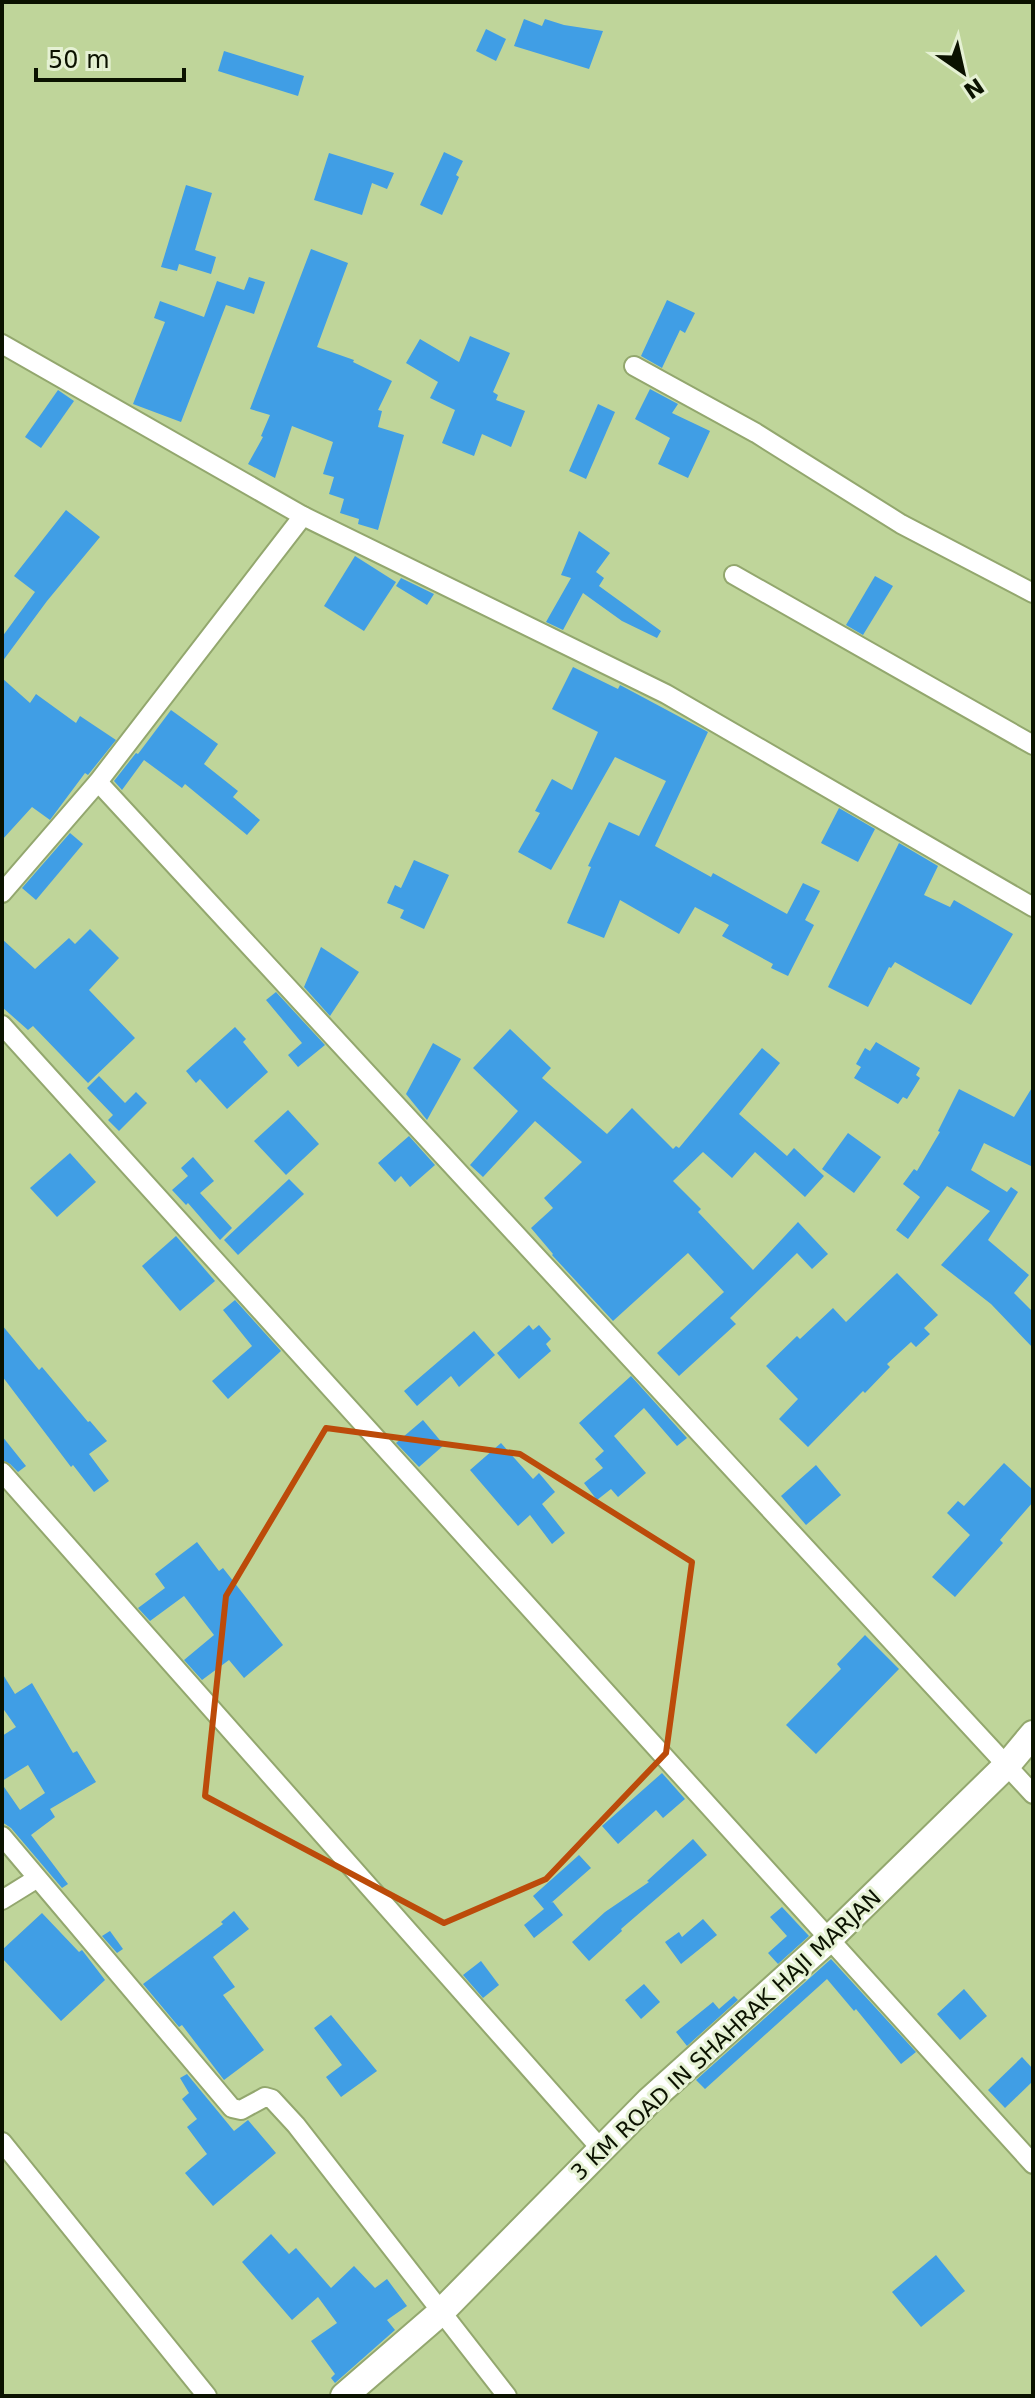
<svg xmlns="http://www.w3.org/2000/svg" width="1035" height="2398" font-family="'DejaVu Sans',sans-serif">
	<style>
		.building { fill: #409ee5 }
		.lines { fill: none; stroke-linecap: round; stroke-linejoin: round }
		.street-casing { stroke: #93a76e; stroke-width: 22 }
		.secondary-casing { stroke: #93a76e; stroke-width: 30 }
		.street { stroke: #fff; stroke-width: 18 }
		.secondary { stroke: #fff; stroke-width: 26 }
		.marked { fill: none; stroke: #bc4b0a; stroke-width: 6; stroke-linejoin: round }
		.labels { text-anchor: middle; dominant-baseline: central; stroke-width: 6; stroke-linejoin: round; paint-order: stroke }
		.street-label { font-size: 22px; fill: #0b1200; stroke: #e5f1d3 }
	</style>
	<rect width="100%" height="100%" fill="#bfd59a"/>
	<!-- building -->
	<g class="building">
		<polygon points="524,19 542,26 545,19 564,25 603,31 589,69 514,46"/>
		<polygon points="486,29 506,39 496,61 476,51"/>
		<polygon points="224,51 304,76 298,96 218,71"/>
		<polygon points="444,152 463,161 456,175 459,177 442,215 420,205"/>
		<polygon points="329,153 394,173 387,189 372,183 362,215 314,200"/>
		<polygon points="186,185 212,193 195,250 216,257 211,274 179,264 177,271 161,267"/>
		<polygon points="311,249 348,263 317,347 354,360 353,362 392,381 378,410 382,411 378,427 404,435 378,530 358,524 359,519 340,513 344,499 329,494 334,477 323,474 333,442 292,426 275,478 248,464 263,437 261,436 270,415 250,409"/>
		<polygon points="249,277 265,282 254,314 226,305 181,422 133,404 165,322 154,318 160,301 204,317 217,281 244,290"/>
		<polygon points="667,300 695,313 685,333 680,330 662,368 641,356"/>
		<polygon points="470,336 510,353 493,392 498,395 496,400 525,411 511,447 482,434 474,456 442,443 455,410 430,398 438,382 406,363 420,339 459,362"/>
		<polygon points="650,389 678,404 672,413 710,431 688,478 658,464 670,438 635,419"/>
		<polygon points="58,390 74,401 41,448 25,437"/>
		<polygon points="598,404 615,412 586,479 569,471"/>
		<polygon points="66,510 100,537 47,601 2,662 2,637 35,592 14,576"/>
		<polygon points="579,531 610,553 596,572 604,578 599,586 661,631 657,638 622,621 583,593 563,630 546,622 571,578 561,575"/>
		<polygon points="355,556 396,582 364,631 324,606"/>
		<polygon points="875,576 893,586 863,635 846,625"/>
		<polygon points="401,578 434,594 427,605 396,586"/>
		<polygon points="573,667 618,689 620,685 708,732 655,846 711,877 713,873 787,914 803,883 820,891 805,920 814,925 788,976 771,968 773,964 722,936 729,925 695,907 679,934 620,900 604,938 567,923 591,867 588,866 609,822 639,836 666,781 615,757 551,870 518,852 540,813 535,811 552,779 572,790 598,732 552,709"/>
		<polygon points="2,678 30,703 36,694 76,723 80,716 116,740 88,775 85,773 50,820 32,807 2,840"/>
		<polygon points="171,710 218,744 204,764 238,791 233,797 260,820 247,835 185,784 182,788 144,760 122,790 114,781 136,753 138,754"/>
		<polygon points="839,808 875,829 858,862 821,843"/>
		<polygon points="70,833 83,844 36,900 22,888"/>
		<polygon points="899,843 938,866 924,895 950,907 954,900 1013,934 971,1005 895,962 891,968 889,967 868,1007 828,987"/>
		<polygon points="414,860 449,875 424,929 400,918 404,910 387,903 395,885 401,888"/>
		<polygon points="90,929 119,958 89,990 135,1038 88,1083 33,1026 28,1030 2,1007 2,939 35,969 69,938 75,944"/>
		<polygon points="321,947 359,972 330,1016 304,987"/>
		<polygon points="276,992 325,1045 298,1067 288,1055 302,1043 266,1000"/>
		<polygon points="235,1027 246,1039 243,1042 268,1072 227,1109 200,1079 196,1083 186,1071"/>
		<polygon points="510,1029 551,1068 542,1078 607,1134 632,1108 673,1149 676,1146 679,1148 762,1048 780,1063 739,1114 787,1156 794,1148 824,1176 805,1197 755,1152 732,1178 703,1152 673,1181 701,1209 698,1212 753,1270 798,1222 828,1254 812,1269 797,1253 730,1318 736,1324 679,1376 657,1353 724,1292 688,1253 613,1321 552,1255 553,1254 531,1228 553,1208 544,1198 582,1162 535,1121 483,1177 470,1165 518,1111 473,1068"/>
		<polygon points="876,1042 920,1068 916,1075 920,1078 907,1099 903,1097 898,1104 854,1078 861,1067 856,1064 865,1048 870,1051"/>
		<polygon points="433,1043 461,1059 427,1120 406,1094"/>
		<polygon points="99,1076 125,1103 136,1092 147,1103 119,1131 108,1120 113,1115 87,1088"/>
		<polygon points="1033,1086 1033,1167 984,1143 971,1170 1007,1192 1011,1187 1018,1192 988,1240 1029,1275 1014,1293 1033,1312 1033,1348 991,1304 941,1265 990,1211 947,1186 908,1239 896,1230 920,1197 903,1184 914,1169 917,1171 940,1132 938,1131 959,1089 1014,1117"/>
		<polygon points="288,1110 319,1144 286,1175 254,1141"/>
		<polygon points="848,1133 881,1157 854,1193 822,1169"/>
		<polygon points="409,1136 435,1165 410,1187 401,1176 395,1182 378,1163"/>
		<polygon points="70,1153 96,1182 57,1217 30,1188"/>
		<polygon points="193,1157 214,1181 200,1193 232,1228 220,1240 188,1203 186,1205 172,1190 188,1176 181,1168"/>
		<polygon points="289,1179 304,1194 238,1255 224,1240"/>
		<polygon points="176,1236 215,1281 180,1311 142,1266"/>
		<polygon points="897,1273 938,1315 924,1328 930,1334 916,1347 911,1342 887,1364 890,1367 865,1393 863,1391 808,1447 779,1419 798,1399 766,1366 797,1336 800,1339 833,1308 846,1322"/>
		<polygon points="235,1300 281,1351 228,1399 212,1381 252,1346 223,1310"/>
		<polygon points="2,1325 39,1370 42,1367 88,1422 90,1421 107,1441 89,1454 109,1481 94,1492 73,1465 71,1467 2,1376"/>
		<polygon points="529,1325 533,1330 539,1325 551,1339 546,1344 551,1351 519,1379 497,1353"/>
		<polygon points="474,1331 495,1355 459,1387 451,1376 417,1406 404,1391"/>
		<polygon points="631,1376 687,1438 677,1446 644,1408 614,1436 646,1473 618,1497 611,1489 597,1500 584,1483 603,1468 595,1459 604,1451 579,1423"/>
		<polygon points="423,1420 444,1445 419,1467 396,1443"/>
		<polygon points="2,1436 26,1466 18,1472 10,1464 2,1460"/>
		<polygon points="501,1443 533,1479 539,1473 555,1492 542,1504 565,1533 552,1544 530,1515 518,1526 470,1470"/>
		<polygon points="1004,1463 1033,1490 1033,1502 1000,1540 1003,1543 955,1597 932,1577 970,1535 947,1513 958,1501 964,1506"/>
		<polygon points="816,1465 841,1495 806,1525 781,1496"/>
		<polygon points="197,1542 219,1571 223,1568 283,1645 244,1678 229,1660 202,1680 184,1660 214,1635 184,1596 150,1621 138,1608 165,1588 155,1574"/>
		<polygon points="865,1635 899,1669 816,1754 786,1725 841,1669 837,1664"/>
		<polygon points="2,1673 15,1694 32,1683 73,1753 77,1751 96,1782 50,1809 55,1817 31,1835 68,1884 62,1888 11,1828 2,1822 2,1784 20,1810 45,1793 28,1765 2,1781 2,1736 16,1727 2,1707"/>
		<polygon points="662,1773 685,1799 663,1818 656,1810 618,1844 602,1826"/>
		<polygon points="693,1839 707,1855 621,1929 622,1931 589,1961 572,1942 605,1912 649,1882 647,1881"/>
		<polygon points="579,1855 591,1868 551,1903 553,1902 563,1915 534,1938 524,1925 544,1909 533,1896"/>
		<polygon points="782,1907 809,1936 778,1964 768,1953 787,1936 770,1917"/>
		<polygon points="234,1911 249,1929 213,1957 235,1987 223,1995 264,2050 224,2080 182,2025 179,2027 143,1984 223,1924 221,1922"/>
		<polygon points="42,1913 79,1952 82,1950 105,1980 61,2021 2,1958 2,1950"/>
		<polygon points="703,1919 717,1935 681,1964 665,1942 679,1932 682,1937"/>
		<polygon points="110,1931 123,1949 117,1953 102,1936"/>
		<polygon points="831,1959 916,2052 901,2064 856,2009 854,2011 827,1979 705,2089 696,2080"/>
		<polygon points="481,1961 499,1985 483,1998 463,1975"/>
		<polygon points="644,1984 660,2002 641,2019 625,2000"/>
		<polygon points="964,1989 987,2016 960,2040 937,2014"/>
		<polygon points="734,1996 738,2000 687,2046 676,2032 713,2002 719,2009"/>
		<polygon points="331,2015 377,2071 341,2097 326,2077 342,2065 314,2028"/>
		<polygon points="1022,2057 1033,2069 1033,2081 1005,2108 988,2090"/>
		<polygon points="187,2074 234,2131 248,2120 276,2153 213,2206 185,2173 207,2154 187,2127 197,2119 182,2099 189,2093 180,2078"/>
		<polygon points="271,2234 289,2254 296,2248 331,2288 354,2266 375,2288 387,2279 407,2306 387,2320 395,2330 335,2383 331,2378 335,2374 311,2341 337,2323 318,2297 292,2320 242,2262"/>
		<polygon points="936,2255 965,2291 921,2327 892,2292"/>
	</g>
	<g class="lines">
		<defs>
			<g id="street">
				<polyline points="2,344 303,516 666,694 1033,907"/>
				<polyline points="634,366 756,433 901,524 1033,593"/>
				<polyline points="734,575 1033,745"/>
				<polyline points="98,782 1033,1794"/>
				<polyline points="2,893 98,782 303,516"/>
				<polyline points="2,1025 1033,2164"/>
				<polyline points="2,1472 602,2150"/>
				<polyline points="2,1836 232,2108 241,2110 265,2097 272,2099 296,2125 507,2396"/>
				<polyline points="2,1900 36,1879"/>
				<polyline points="2,2142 207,2396"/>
			</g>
			<polyline id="secondary" points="344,2396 440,2313 649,2101 829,1939 1008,1764 1033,1734"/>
		</defs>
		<!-- street casing -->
		<use href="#street" class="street-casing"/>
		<!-- secondary casing -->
		<use href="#secondary" class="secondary-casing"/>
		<!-- street -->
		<use href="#street" class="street"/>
		<!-- secondary -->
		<use href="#secondary" class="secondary"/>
	</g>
	<!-- marked area -->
	<path class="marked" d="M326,1428L520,1454L692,1562L666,1753L546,1879L444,1923L205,1796L226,1596Z"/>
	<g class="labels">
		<!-- street labels -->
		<g class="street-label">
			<text transform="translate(726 2035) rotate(-43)">3 KM ROAD IN SHAHRAK HAJI MARJAN</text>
		</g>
	</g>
	<!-- border -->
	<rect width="1035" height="2398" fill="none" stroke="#0b1200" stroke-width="8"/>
	<!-- north arrow -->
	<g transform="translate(963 72) rotate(146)" stroke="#e5f1d3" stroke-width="6" paint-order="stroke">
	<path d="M0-6L14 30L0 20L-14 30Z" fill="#0b1200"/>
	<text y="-12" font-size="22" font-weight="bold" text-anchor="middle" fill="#0b1200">N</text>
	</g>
	<!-- scale -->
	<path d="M36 68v12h148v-12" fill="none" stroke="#0b1200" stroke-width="4"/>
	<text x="48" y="68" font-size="24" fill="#0b1200" stroke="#e5f1d3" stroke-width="6" paint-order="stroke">50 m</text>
</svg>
